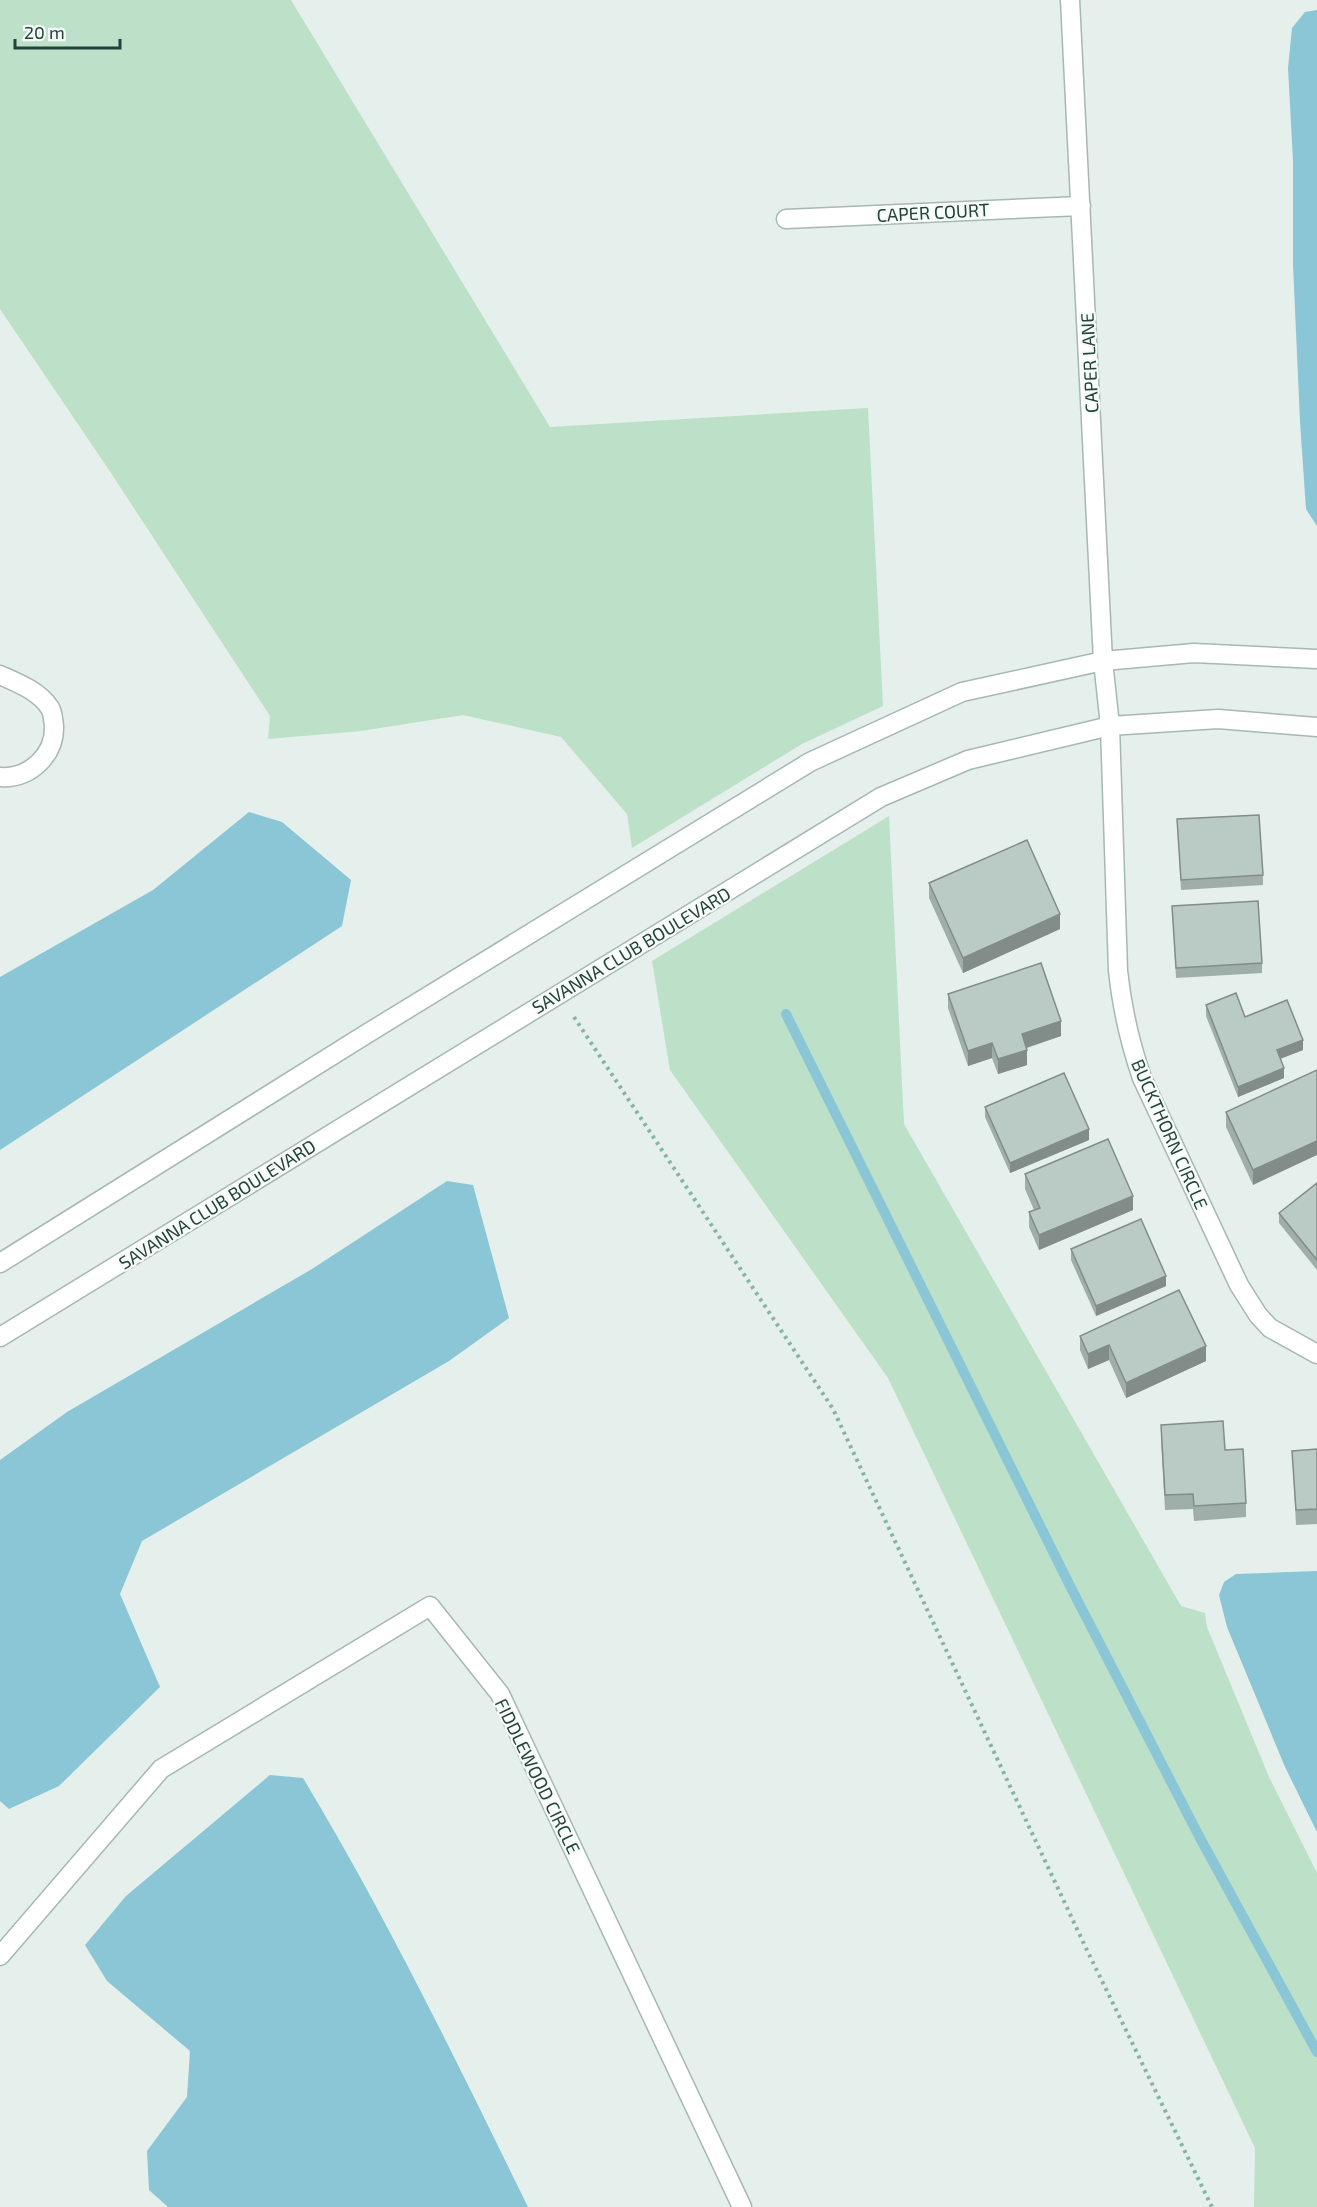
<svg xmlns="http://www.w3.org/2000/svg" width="1317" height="2207" font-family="'Exo 2',sans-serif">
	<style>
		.green { fill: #bde0c8 }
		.water { fill: #8bc6d6 }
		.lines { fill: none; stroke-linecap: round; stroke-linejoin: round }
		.stream { stroke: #8bc6d6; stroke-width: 10 }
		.minor-casing { stroke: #a7b8b3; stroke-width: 21 }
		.tertiary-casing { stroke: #a7b8b3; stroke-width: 21 }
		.path { stroke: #84b4a7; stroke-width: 4; stroke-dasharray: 3 4.5; stroke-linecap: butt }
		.minor { stroke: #fff; stroke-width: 18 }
		.tertiary { stroke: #fff; stroke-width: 18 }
		.wall { fill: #a0aea9 }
		.shaded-wall { fill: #828d89 }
		.building { fill: #bacac4; stroke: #828d89; stroke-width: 1.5 }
		.labels { text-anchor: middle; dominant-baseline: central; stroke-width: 4.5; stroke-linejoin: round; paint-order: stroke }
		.street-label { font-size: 18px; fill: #23423b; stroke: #f6fbf8 }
	</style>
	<rect width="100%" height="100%" fill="#e5efeb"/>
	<!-- green -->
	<g class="green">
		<polygon points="0,0 291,0 550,427 868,408 883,706 802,744 632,848 627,814 561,737 463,715 361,731 268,739 270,716 109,470 0,309"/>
		<polygon points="889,816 904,1124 1181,1606 1205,1613 1207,1627 1269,1777 1317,1873 1317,2207 1254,2207 1255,2148 888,1378 670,1070 652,961"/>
	</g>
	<!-- water -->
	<g class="water">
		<polygon points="1317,10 1317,526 1306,509 1300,422 1293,264 1293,161 1288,68 1292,28 1305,12"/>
		<polygon points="249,812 282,822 351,880 342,926 0,1150 0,977 153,890"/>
		<polygon points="447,1181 473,1185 509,1318 449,1361 142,1541 120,1594 160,1687 59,1786 9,1809 0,1801 0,1460 67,1412 312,1269"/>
		<polygon points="1317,1571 1317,1832 1285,1767 1227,1627 1219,1595 1224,1582 1236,1574"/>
		<path d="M270,1775L303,1778C386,1916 457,2062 528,2207H168L149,2190L147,2151L187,2097L190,2051L107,1981L85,1945L126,1896Z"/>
	</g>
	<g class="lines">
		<!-- stream -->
		<polyline class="stream" points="786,1014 1068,1582 1200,1838 1317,2052"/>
		<defs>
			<g id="minor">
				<path d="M1070,0L1103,661L1110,726L1118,971C1122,1009 1130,1043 1142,1078L1239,1285L1258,1315L1270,1328L1317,1354"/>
				<polyline points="786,219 1081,206"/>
				<path d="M0,675C18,683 39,691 50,708C53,713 53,720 54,726C55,755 30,779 0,777"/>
				<polyline points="0,1956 161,1769 430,1606 500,1694 742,2207"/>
			</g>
			<g id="tertiary">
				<polyline points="0,1263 368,1033 810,762 962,692 1103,661 1194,653 1317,659"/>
				<polyline points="0,1337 881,797 968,760 1110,726 1218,719 1317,727"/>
			</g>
		</defs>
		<!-- minor casing -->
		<use href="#minor" class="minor-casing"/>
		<!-- tertiary casing -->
		<use href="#tertiary" class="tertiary-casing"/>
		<!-- path -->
		<polyline class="path" points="574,1017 833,1409 1085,1946 1212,2207"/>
		<!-- minor -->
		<use href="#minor" class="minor"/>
		<!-- tertiary -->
		<use href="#tertiary" class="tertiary"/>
	</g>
	<!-- wall -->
	<g class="wall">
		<polygon points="1177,819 1263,875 1263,885 1181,890"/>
		<polygon points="929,883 1060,929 963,973 929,898"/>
		<polygon points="1172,906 1262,963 1262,973 1176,978"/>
		<polygon points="948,994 1061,1036 1027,1048 1027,1065 998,1074 992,1058 968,1066 948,1008"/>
		<polygon points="1206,1005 1245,1017 1303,1050 1280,1059 1284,1078 1238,1097 1206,1016"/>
		<polygon points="1317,1071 1253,1185 1226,1127 1226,1112"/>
		<polygon points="985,1107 1089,1140 1010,1173 985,1117"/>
		<polygon points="1025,1174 1133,1210 1039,1250 1029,1227 1029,1212 1034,1210 1025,1189"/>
		<polygon points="1317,1183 1317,1270 1279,1223 1279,1213"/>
		<polygon points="1071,1249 1166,1286 1096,1316 1071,1260"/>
		<polygon points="1080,1336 1206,1361 1126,1398 1109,1360 1088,1369 1080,1350"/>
		<polygon points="1161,1425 1225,1450 1246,1503 1246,1517 1194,1521 1193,1509 1165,1510 1161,1440"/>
		<polygon points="1317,1449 1317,1524 1296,1525 1292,1451"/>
	</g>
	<!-- shaded-wall -->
	<g class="shaded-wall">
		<polygon points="1060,914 1060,929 963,973 963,958"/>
		<polygon points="1061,1021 1061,1036 1022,1049 1022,1034"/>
		<polygon points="1303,1040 1303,1050 1277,1060 1277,1050"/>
		<polygon points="992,1043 992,1058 968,1066 968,1051"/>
		<polygon points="1027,1050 1027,1065 998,1074 998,1059"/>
		<polygon points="1284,1068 1284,1078 1238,1097 1238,1087"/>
		<polygon points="1089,1129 1089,1140 1010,1173 1010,1163"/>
		<polygon points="1317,1141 1317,1155 1253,1185 1253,1170"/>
		<polygon points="1133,1196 1133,1210 1039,1250 1039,1235"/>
		<polygon points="1166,1276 1166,1286 1096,1316 1096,1306"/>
		<polygon points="1109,1345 1109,1360 1088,1369 1088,1354"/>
		<polygon points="1206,1346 1206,1361 1126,1398 1126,1383"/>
	</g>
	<!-- building -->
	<g class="building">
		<polygon points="1259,815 1263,875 1181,880 1177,819"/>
		<polygon points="1027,840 1060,914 963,958 929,883"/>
		<polygon points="1258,901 1262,963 1176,968 1172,906"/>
		<polygon points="1041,963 1061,1021 1022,1034 1027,1050 998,1059 992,1043 968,1051 948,994"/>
		<polygon points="1236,993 1245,1017 1287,1000 1303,1040 1277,1050 1284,1068 1238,1087 1206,1005"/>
		<polygon points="1317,1070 1317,1141 1253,1170 1226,1112"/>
		<polygon points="1064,1073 1089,1129 1010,1163 985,1107"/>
		<polygon points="1108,1139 1133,1196 1039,1235 1029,1212 1040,1208 1025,1174"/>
		<polygon points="1317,1183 1317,1260 1279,1213"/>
		<polygon points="1141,1219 1166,1276 1096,1306 1071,1249"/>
		<polygon points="1179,1290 1206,1346 1126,1383 1109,1345 1088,1354 1080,1336"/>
		<polygon points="1223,1421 1225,1450 1243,1449 1246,1503 1194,1506 1193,1494 1165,1495 1161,1425"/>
		<polygon points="1317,1449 1317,1509 1296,1510 1292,1451"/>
	</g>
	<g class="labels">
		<!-- street labels -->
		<g class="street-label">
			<text transform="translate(933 212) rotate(-3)">CAPER COURT</text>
			<text transform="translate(1089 363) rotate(-93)">CAPER LANE</text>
			<text transform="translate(631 950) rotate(-31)">SAVANNA CLUB BOULEVARD</text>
			<text transform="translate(1170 1134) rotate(66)">BUCKTHORN CIRCLE</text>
			<text transform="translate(217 1204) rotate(-32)">SAVANNA CLUB BOULEVARD</text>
			<text transform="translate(538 1776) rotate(64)">FIDDLEWOOD CIRCLE</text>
		</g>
	</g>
	<!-- scale -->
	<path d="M15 39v9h105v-9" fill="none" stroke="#23423b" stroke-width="3"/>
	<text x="24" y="39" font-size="18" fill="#23423b" stroke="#f6fbf8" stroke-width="4.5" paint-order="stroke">20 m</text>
</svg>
